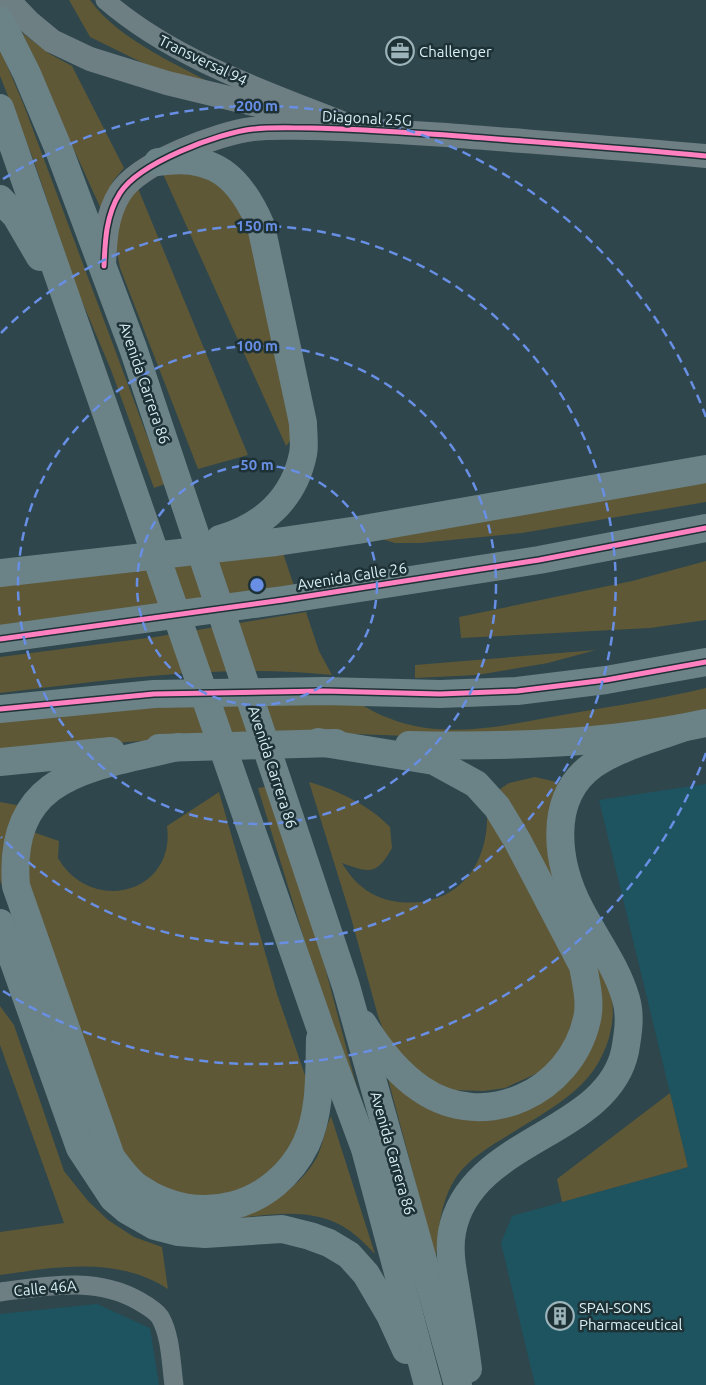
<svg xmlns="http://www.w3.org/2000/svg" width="706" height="1385" font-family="Ubuntu,sans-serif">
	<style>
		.built { fill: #1e5460 }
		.green { fill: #5e5837 }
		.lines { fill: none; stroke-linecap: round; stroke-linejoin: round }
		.minor { stroke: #6e7f83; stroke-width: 19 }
		.tertiary { stroke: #6e7f83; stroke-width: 24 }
		.primary { stroke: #6b8287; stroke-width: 28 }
		.cycleway-casing { stroke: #1e3135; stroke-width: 8 }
		.cycleway { stroke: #ff80c0; stroke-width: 5 }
		.ring { fill: none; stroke: #688fe4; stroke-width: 2.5; stroke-dasharray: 9 6 }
		.labels { text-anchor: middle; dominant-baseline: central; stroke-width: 5; stroke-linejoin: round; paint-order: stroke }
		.poi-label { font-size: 15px; fill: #d8f0f6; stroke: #1e3135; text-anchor: start }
		.street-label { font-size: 15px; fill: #d8f0f6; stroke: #1e3135 }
		.centre { fill: #688fe4; stroke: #1e3135; stroke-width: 2.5 }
		.ring-label { font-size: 15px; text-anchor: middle; font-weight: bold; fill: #688fe4; stroke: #1e3135; stroke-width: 5; stroke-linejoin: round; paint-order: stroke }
	</style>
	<rect width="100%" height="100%" fill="#2e464c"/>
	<!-- built -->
	<g class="built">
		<polygon points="706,784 706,1385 535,1385 501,1243 512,1216 688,1167 599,800"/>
		<polygon points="97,1304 150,1328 159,1385 0,1385 0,1314"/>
	</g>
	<!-- green -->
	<g class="green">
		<path d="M69,0H90C119,41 183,67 228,92L147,65L90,37Z"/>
		<polygon points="20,31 50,54 72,66 124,168 113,181 101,209"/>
		<polygon points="0,49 23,103 165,484 154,488 111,370 76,287 34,161 0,76"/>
		<polygon points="200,170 243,205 295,435 286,446 163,174"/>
		<polygon points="137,186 248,455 198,469 120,268 115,243 119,212"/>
		<polygon points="706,474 706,502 522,533 420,543 395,543 371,536"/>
		<polygon points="282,550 295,589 0,632 0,584"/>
		<polygon points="706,561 706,620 650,628 461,638 459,617 632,581"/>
		<path d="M306,612L319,651L332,675C221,663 110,680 0,693V657L155,637Z"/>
		<polygon points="596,650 548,663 477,675 415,678 415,665"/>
		<path d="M706,688V716L624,729L407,736L306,732L127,742L0,755V720L103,707L356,701C425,747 493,727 568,714C614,706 660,699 706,688Z"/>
		<polygon points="535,777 561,783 548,824 547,850 563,903 500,789 509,783"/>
		<path d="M309,782C337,790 369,805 390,827L392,848C376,877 368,872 342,863C355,885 373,899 399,902C455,908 489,867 487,813L573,961L579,1002L568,1041L542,1071L505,1088L484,1091L451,1090L418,1075L385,1035L378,1016L350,914Z"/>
		<polygon points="270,786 325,967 363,1111 312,965 258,788"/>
		<path d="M219,792L277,994L307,1081L301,1126L276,1169L240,1190L208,1197L170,1195L127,1168L22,893L27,830L59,841L58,858C91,915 176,894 167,826Z"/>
		<polygon points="0,802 22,806 8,903 0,880"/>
		<path d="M591,952C596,960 603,969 607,978C621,1014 609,1057 582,1084C561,1105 532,1120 507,1136C489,1147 470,1158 457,1176C440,1201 438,1231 436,1260L387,1075L429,1106L560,1082Z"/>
		<path d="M0,1006L14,1025L64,1171L88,1201L108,1220L134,1237L162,1247L168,1289C117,1256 57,1267 0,1275V1232L64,1223L0,1045Z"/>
		<polygon points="670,1093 688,1167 562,1202 557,1179"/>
		<path d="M331,1116L375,1254C367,1246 360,1238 350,1231C316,1207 276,1214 238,1218C270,1204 299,1189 317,1157C323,1144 325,1129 331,1116Z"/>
	</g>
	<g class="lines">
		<!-- minor -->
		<g class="minor">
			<path d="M105,0C177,62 269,91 356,126"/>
			<path d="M0,1292C47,1286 96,1276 139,1301C146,1305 156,1311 160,1317C171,1336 171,1364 174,1385"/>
		</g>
		<!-- tertiary -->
		<g class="tertiary">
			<polyline points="8,0 29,22 52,41 90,59 167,83 311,118"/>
			<path d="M104,266C105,241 106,215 120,193C139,163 218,133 253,129C272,127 291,128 310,128C356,129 400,132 446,135C533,142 619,148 706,156"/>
		</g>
		<!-- primary -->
		<g class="primary">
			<polyline points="0,20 27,74 59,150 133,348 346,986 458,1385"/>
			<polyline points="0,108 321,1030 365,1149 428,1385"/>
			<path d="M158,162C214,153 240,177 261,226L303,423C303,433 305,445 303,454C294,499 262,527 220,539"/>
			<polyline points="0,199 16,216 40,257"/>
			<polyline points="0,573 276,542 358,530 706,469"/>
			<polyline points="0,639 283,600 539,560 706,528"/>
			<polyline points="0,709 154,694 324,691 440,694 517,691 606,680 706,662"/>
			<path d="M318,742L434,761L476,784L497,807L517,840L583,966C586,983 591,1002 587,1019C571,1092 485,1133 421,1089C397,1073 378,1048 363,1024"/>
			<path d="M409,745C508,747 609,744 706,723"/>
			<path d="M178,747C91,768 7,772 16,886L111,1157C119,1168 128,1181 139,1188C198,1229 275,1208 306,1144C321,1112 319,1073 320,1039"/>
			<polyline points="159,748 336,743"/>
			<polyline points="0,762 111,751"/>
			<polyline points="0,923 80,1148 113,1198 127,1210 155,1226 178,1232 205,1234 282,1229 310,1236 329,1243 349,1255 366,1274 390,1315 406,1350"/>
			<path d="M468,1369C465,1345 461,1321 457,1297C454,1276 448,1254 452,1232C469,1138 607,1136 625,1051C628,1034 631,1016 626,999C617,967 595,938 580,909C557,865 546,799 593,765C619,747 652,739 682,728"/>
		</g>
		<defs>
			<g id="cycleway">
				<path d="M104,266C105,241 106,215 120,193C139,163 218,133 253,129C272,127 291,128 310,128C356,129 400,132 446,135C533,142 619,148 706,156"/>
				<polyline points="0,639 283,600 539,560 706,528"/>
				<polyline points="0,709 154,694 324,691 440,694 517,691 606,680 706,662"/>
			</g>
		</defs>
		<!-- cycleway casing -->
		<use href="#cycleway" class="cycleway-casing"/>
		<!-- cycleway -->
		<use href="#cycleway" class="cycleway"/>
	</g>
	<!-- distance rings -->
	<g class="ring">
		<circle cx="257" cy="585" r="120"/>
		<circle cx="257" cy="585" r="239"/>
		<path d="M1 333A359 359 0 1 1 1 837"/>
		<path d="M706 753A479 479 0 0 1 3 991M3 179A479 479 0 0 1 706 417"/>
	</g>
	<!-- icons -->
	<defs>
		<symbol id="office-ring" viewBox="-11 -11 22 22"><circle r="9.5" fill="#1e3135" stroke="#9cb4ba" stroke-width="1.5"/><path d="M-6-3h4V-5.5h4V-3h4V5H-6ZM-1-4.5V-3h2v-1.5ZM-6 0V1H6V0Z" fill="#9cb4ba"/></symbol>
		<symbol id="building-ring" viewBox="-11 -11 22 22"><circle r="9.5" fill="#1e3135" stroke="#9cb4ba" stroke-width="1.5"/><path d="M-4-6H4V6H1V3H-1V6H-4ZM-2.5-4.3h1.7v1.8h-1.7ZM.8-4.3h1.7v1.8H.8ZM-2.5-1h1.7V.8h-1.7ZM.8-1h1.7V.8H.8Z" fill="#9cb4ba"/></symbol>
	</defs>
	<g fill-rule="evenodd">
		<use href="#office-ring" x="384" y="35" width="32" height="32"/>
		<use href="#building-ring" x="544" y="1300" width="32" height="32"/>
	</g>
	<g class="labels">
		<!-- poi labels -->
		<g class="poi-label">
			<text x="419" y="51">Challenger</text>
			<text x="579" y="1307">SPAI-SONS<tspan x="579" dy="17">Pharmaceutical</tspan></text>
		</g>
		<!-- street labels -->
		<g class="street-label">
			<text transform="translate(203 60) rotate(26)">Transversal 94</text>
			<text transform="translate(367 118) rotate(3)">Diagonal 25G</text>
			<text transform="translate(145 383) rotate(71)">Avenida Carrera 86</text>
			<text transform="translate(352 576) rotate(-9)">Avenida Calle 26</text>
			<text transform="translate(273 767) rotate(72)">Avenida Carrera 86</text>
			<text transform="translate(393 1153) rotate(74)">Avenida Carrera 86</text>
			<text transform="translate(45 1288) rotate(-5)">Calle 46A</text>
		</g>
	</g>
	<circle cx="257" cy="585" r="8" class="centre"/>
	<g class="ring-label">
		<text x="257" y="111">200 m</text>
		<text x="257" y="231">150 m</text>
		<text x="257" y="351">100 m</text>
		<text x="257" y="470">50 m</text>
	</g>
</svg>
